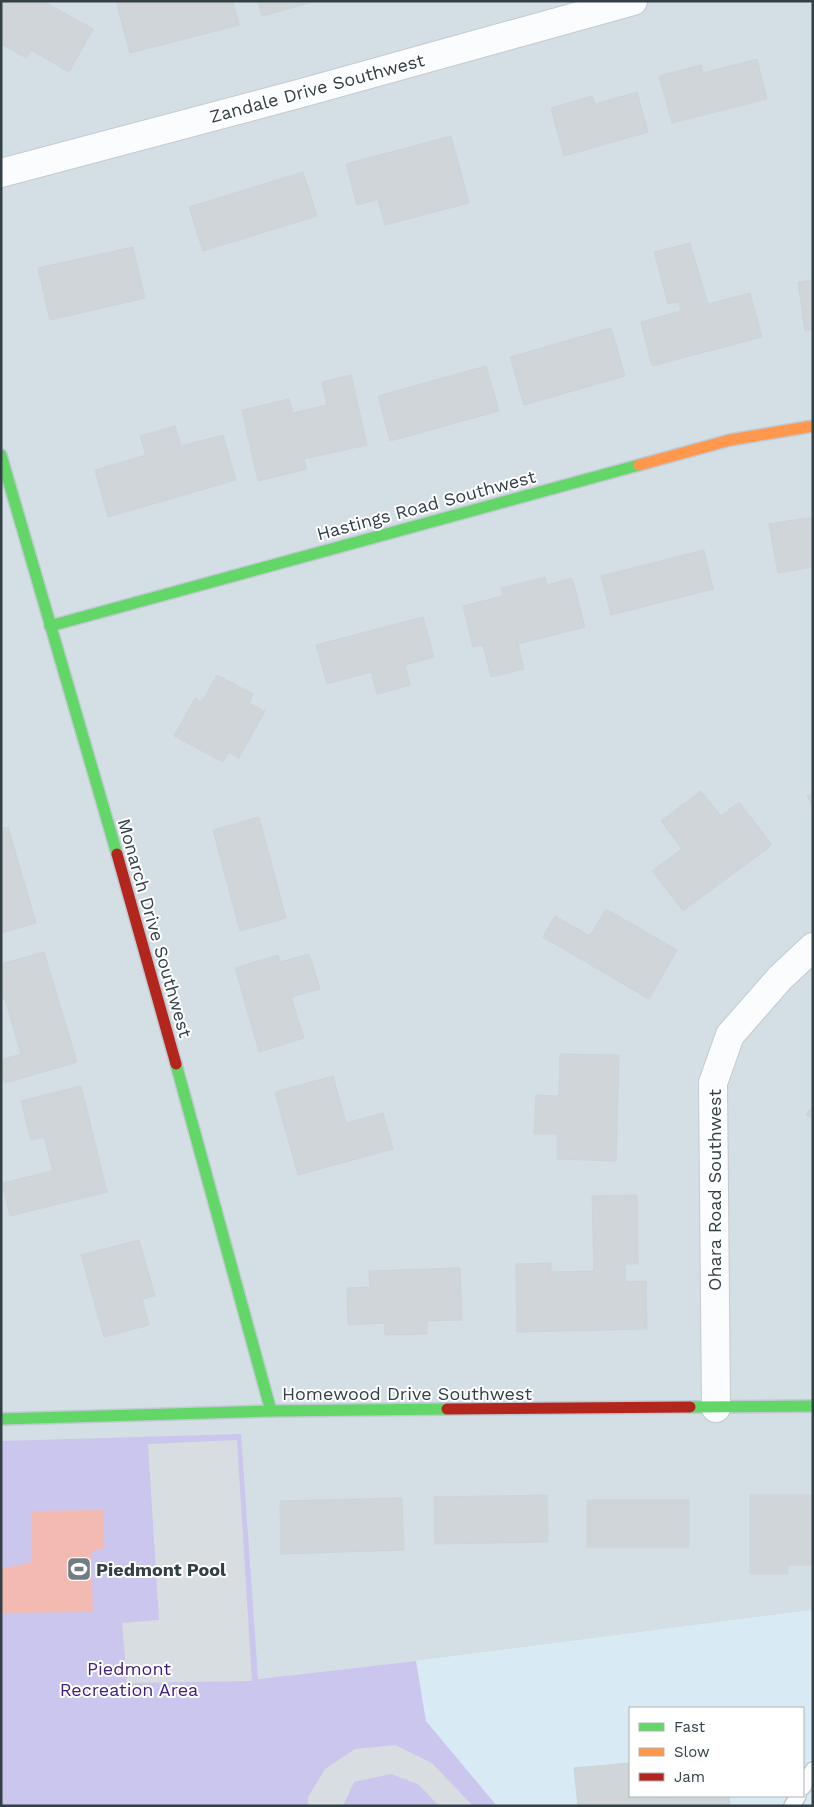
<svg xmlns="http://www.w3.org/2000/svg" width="814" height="1807" font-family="'Work Sans',sans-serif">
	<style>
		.residential { fill: #d4dee5 }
		.commercial { fill: #d8ebf5; fill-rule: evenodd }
		.green { fill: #cac6ee }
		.parking { fill: #d8dde2 }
		.water { fill: #f3bab2 }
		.building { fill: #cfd5d9; stroke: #cdd4d8 }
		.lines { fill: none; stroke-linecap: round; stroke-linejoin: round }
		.lane-casing { stroke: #c5cace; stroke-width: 18 }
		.street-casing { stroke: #c5cace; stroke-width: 30 }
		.fast-casing { stroke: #bfc9d1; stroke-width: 14 }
		.slow-casing { stroke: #bfc9d1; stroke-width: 14 }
		.jam-casing { stroke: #bfc9d1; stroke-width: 14 }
		.lane { stroke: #fbfcfd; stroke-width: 15 }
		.street { stroke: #fbfcfd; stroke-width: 28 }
		.fast { stroke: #63d668; stroke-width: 11 }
		.slow { stroke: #ff974d; stroke-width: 11 }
		.jam { stroke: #b3261e; stroke-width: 11 }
		.labels { text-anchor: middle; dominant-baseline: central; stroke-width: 4; stroke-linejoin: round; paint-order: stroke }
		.street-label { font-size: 18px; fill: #334046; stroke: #fff }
		.poi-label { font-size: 18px; font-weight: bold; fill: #334046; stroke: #fff; text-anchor: start }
		.park-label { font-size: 18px; fill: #40207e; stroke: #fff }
	</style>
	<rect width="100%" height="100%" fill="#e7ecf0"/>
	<!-- residential -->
	<polygon class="residential" points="1,1 813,1 813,1610 416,1661 258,1679 1,1770"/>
	<!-- commercial -->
	<path class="commercial" d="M813,1610V1806H497L426,1721L416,1661ZM630,1708H803V1796H630Z"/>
	<!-- green -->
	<polygon class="green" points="241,1434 258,1679 416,1661 426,1721 497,1806 1,1806 1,1441"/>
	<!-- parking -->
	<g class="parking">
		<polygon points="237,1440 252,1681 127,1683 122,1623 159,1620 148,1444"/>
		<polygon points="395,1745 432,1763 473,1806 439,1806 418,1784 391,1774 354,1782 343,1806 308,1806 308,1797 325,1769 355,1749"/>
	</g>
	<!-- water -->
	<polygon class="water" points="104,1510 104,1548 91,1552 93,1612 1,1613 1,1569 32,1562 32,1511"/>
	<!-- building -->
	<g class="building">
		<polygon points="1,1 43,1 93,29 69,72 31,50 26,58 1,44"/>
		<polygon points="116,1 233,1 239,25 130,53"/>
		<polygon points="258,1 316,1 262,16"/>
		<polygon points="757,59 767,99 672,123 659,76 701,65 703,73"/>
		<polygon points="637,92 648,132 564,156 551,108 592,96 595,104"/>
		<polygon points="451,136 469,203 385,225 378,199 357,205 346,164"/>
		<polygon points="303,172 317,216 203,251 189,207"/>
		<polygon points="690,243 708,304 750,293 762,337 652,366 641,322 681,311 679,302 668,304 654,252"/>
		<polygon points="133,247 145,298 50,320 38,268"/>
		<polygon points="813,280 813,330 805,331 798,282"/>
		<polygon points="611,328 625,376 524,405 510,357"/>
		<polygon points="486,366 499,411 390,441 378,396"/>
		<polygon points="351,375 367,445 304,459 307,469 258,481 242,410 289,399 293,413 327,405 322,382"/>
		<polygon points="175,426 181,446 223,435 236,480 108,517 95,470 146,455 140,436"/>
		<polygon points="813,517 813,567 778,573 769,524"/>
		<polygon points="704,550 713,589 611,615 601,576"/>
		<polygon points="545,577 547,585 572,578 585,627 518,644 524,669 491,677 483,645 473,647 463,606 503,596 501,588"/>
		<polygon points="423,617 434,657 405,665 410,685 377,694 371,672 327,684 316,645"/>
		<polygon points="217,675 253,694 249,703 265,711 239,758 229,752 223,762 174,736 195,698 202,702"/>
		<polygon points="701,791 721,816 739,802 772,845 683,911 652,871 682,849 661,821"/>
		<polygon points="813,793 813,807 807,796"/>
		<polygon points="259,817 286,918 240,931 213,830"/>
		<polygon points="8,827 36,923 1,933 1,829"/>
		<polygon points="606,909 677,950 649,999 543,937 555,916 590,936"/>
		<polygon points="44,952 77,1062 5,1083 1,1072 1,1060 21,1054 5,999 1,1000 1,964"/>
		<polygon points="309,954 320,989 291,997 304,1038 259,1052 235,968 278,955 280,962"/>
		<polygon points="560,1054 619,1055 616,1161 557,1159 557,1134 534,1134 536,1095 559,1096"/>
		<polygon points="333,1076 346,1123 383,1113 393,1149 298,1175 275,1092"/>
		<polygon points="81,1086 107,1192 10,1216 2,1183 53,1171 44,1137 31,1140 21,1101"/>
		<polygon points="813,1105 813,1119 806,1115"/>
		<polygon points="637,1195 638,1264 625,1264 626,1282 646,1281 647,1329 517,1332 516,1264 551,1263 551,1272 594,1271 592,1196"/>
		<polygon points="139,1240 155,1296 142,1299 149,1325 104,1337 81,1255"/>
		<polygon points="460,1268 462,1320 427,1321 427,1334 385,1335 384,1323 348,1325 347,1288 370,1287 369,1271"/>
		<polygon points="547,1495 548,1542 435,1544 434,1497"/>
		<polygon points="750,1495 813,1495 813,1565 788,1565 788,1574 750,1574"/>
		<polygon points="402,1498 404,1550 281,1554 280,1501"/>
		<rect x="587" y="1500" width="102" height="47"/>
		<polygon points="630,1763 630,1796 729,1796 730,1806 578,1806 574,1768"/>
	</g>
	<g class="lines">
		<defs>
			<g id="lane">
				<polyline points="803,1787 813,1770"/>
				<polyline points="792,1806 798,1796"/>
			</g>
			<g id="street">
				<polyline points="1,173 298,94 633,1"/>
				<polyline points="716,1408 713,1083 730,1035 780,978 813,947"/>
			</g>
			<g id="fast">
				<polyline points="1,455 117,854"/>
				<polyline points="50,626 639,465"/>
				<polyline points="176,1064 271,1411"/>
				<polyline points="690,1407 813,1406"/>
				<polyline points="1,1419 271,1411 447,1409"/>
			</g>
			<polyline id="slow" points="639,465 730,440 813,426"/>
			<g id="jam">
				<polyline points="117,854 176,1064"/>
				<polyline points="447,1409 690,1407"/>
			</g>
		</defs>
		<!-- lane casing -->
		<use href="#lane" class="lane-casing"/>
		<!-- street casing -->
		<use href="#street" class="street-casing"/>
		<!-- fast casing -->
		<use href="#fast" class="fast-casing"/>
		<!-- slow casing -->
		<use href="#slow" class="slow-casing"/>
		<!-- jam casing -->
		<use href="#jam" class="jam-casing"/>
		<!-- lane -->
		<use href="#lane" class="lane"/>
		<!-- street -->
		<use href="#street" class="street"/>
		<!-- fast -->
		<use href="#fast" class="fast"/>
		<!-- slow -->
		<use href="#slow" class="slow"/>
		<!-- jam -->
		<use href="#jam" class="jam"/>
	</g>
	<!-- icons -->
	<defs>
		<symbol id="stadium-square" viewBox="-11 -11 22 22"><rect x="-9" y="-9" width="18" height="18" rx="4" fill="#727c82" stroke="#fff"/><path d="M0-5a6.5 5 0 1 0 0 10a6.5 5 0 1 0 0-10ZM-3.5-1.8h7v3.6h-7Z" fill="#fff"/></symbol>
	</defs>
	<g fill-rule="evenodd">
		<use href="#stadium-square" x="65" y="1555" width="28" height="28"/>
	</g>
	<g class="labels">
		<!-- street labels -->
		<g class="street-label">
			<text transform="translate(317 88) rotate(-15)">Zandale Drive Southwest</text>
			<text transform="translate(426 505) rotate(-15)">Hastings Road Southwest</text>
			<text transform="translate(155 928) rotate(74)">Monarch Drive Southwest</text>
			<text transform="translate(714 1190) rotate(-90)">Ohara Road Southwest</text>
			<text x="407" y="1393">Homewood Drive Southwest</text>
		</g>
		<!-- poi labels -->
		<g class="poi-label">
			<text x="96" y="1569">Piedmont Pool</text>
		</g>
		<!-- park labels -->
		<g class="park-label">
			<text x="129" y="1668">Piedmont<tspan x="129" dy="21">Recreation Area</tspan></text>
		</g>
	</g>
	<!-- border -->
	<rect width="814" height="1807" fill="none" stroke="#334046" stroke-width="5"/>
	<!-- legend -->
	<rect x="629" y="1707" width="175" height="90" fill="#ffffff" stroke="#adb3b5"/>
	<rect x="639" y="1723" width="25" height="8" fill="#63d668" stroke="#adb3b5"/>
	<text x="674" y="1732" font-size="15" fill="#334046">Fast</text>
	<rect x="639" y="1748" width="25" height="8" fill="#ff974d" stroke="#adb3b5"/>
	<text x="674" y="1757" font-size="15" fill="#334046">Slow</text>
	<rect x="639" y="1773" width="25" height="8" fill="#b3261e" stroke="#adb3b5"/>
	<text x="674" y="1782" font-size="15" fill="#334046">Jam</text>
</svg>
